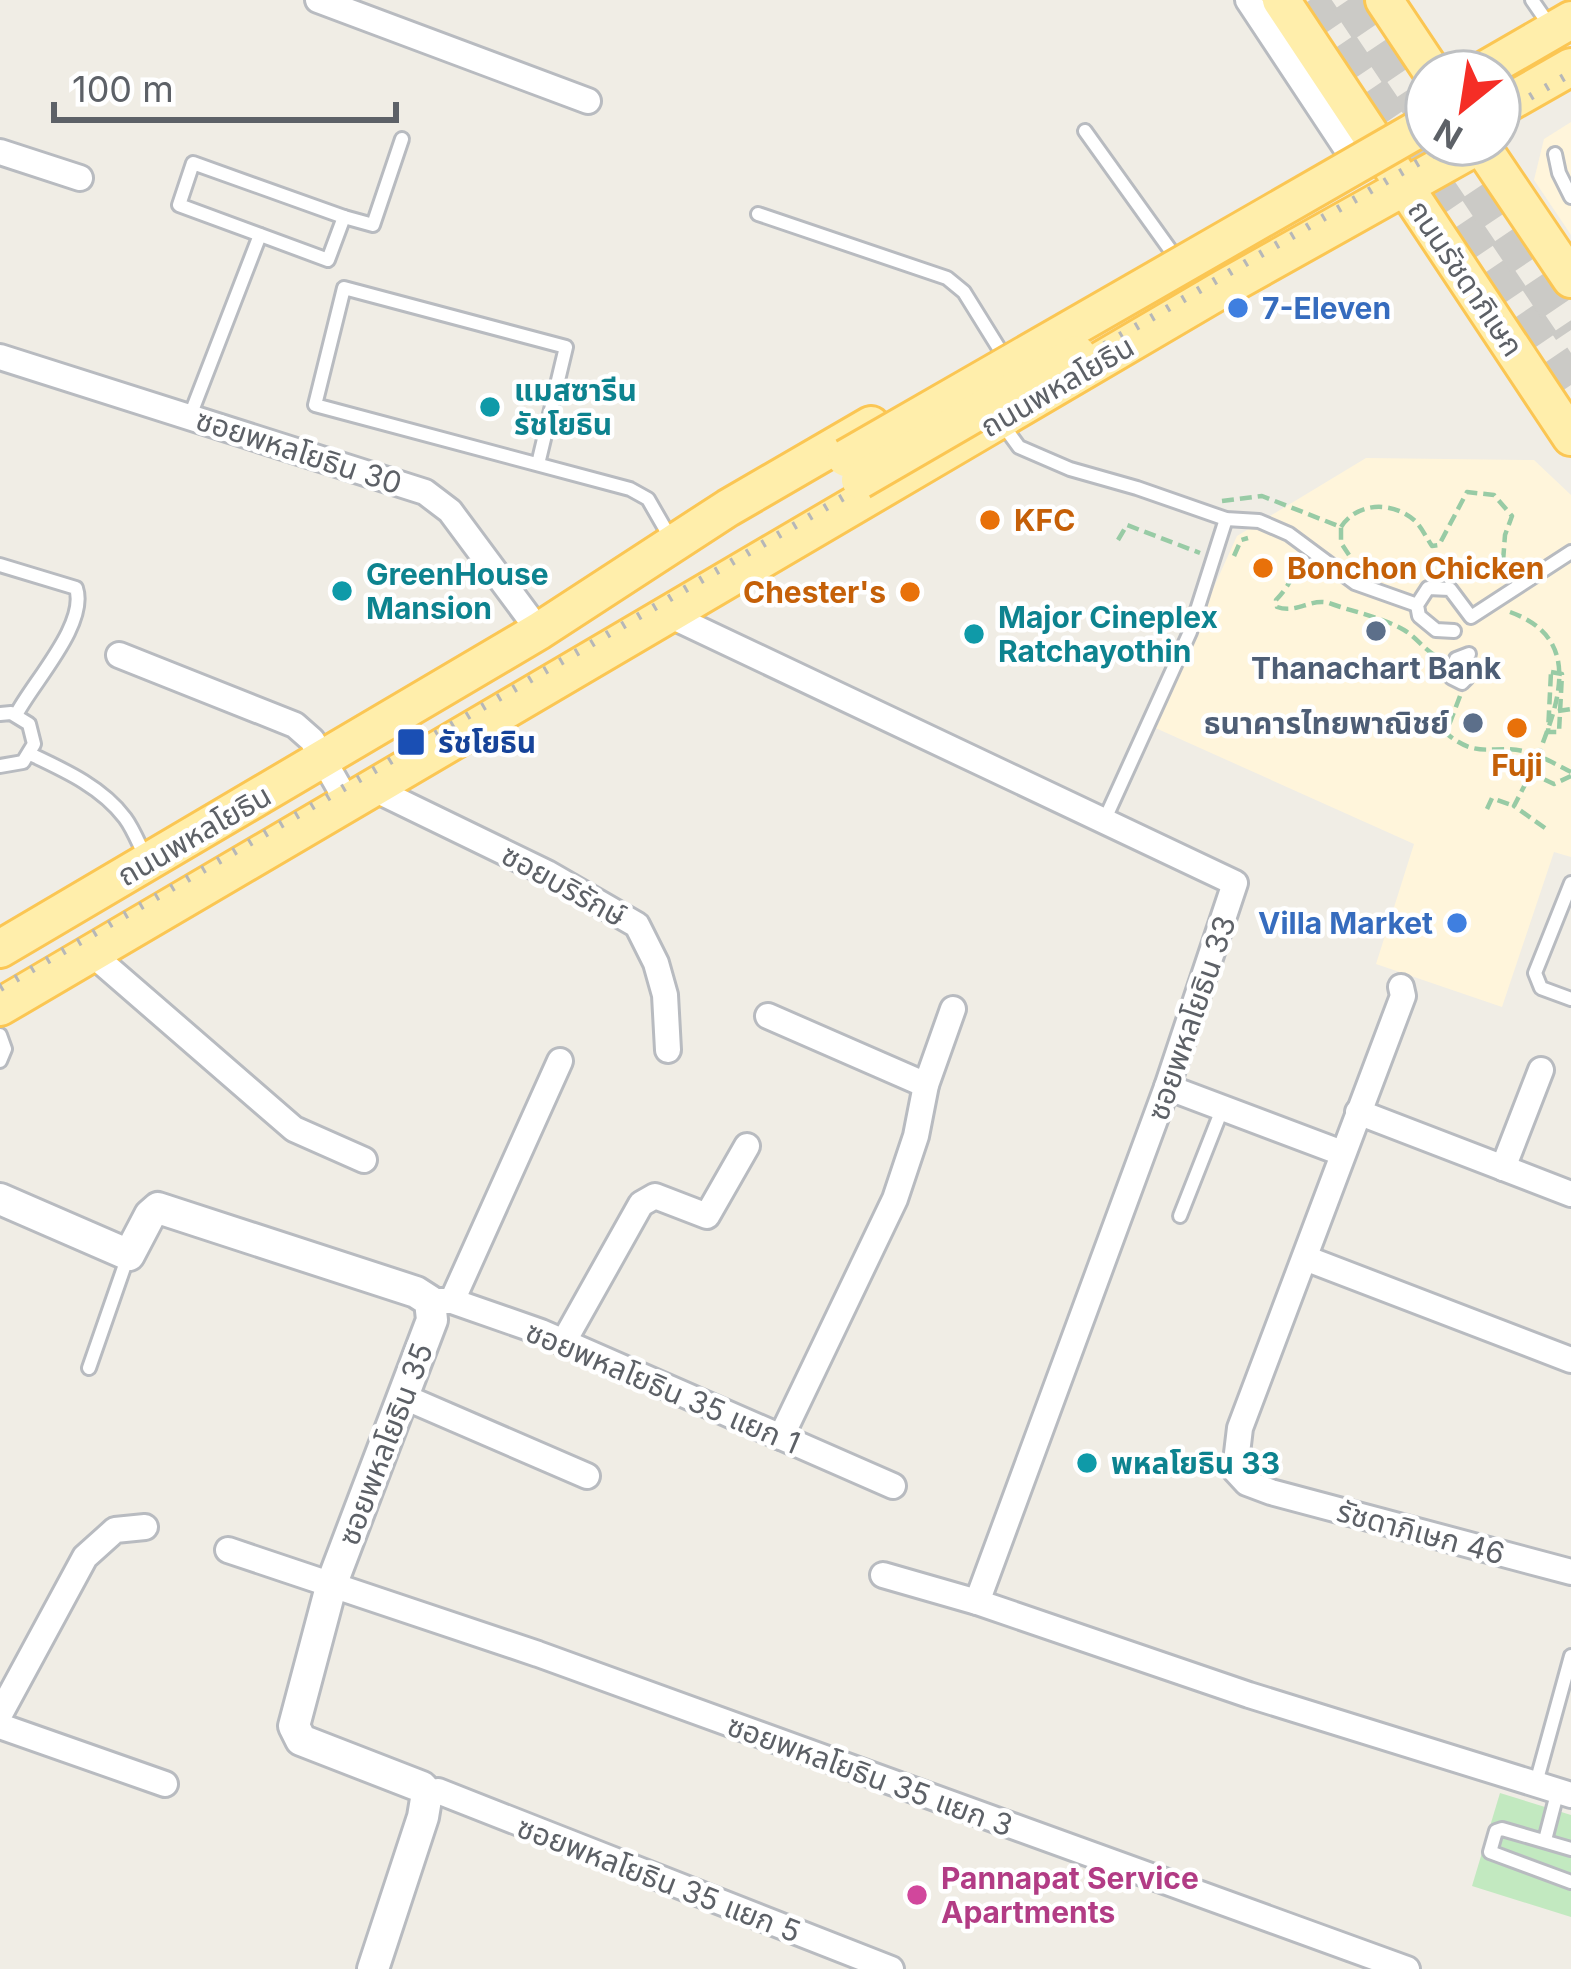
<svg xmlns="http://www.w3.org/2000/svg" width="1571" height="1969" font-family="Inter,'Noto Sans Thai',sans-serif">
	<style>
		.commercial { fill: #fff5db }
		.garden { fill: #c2e9c0 }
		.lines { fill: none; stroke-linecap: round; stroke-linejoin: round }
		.primary-tunnel { stroke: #cbcac6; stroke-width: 36; stroke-dasharray: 36 18; stroke-linecap: butt }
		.service-casing { stroke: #b8bbc0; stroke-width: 18 }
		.minor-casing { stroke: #b8bbc0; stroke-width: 30 }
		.tertiary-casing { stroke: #b8bbc0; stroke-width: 36 }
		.primary-casing { stroke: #fbc653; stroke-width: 42 }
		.path { stroke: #98cba5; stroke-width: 4.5; stroke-dasharray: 12 6; stroke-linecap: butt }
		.service { stroke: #fff; stroke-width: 12 }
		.minor { stroke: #fff; stroke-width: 24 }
		.tertiary { stroke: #fff; stroke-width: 30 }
		.primary { stroke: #ffeeab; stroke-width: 36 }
		.rail { stroke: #b6b7b8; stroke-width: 8; stroke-dasharray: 3 15; stroke-linecap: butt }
		.primary-bridge-casing { stroke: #fbc653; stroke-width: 42; stroke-linecap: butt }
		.primary-bridge { stroke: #ffeeab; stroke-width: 36 }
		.shop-dot { fill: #3f7fe0; stroke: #fff; stroke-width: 4.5 }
		.culture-dot { fill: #0f9aa8; stroke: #fff; stroke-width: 4.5 }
		.food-dot { fill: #e8710a; stroke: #fff; stroke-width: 4.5 }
		.service-dot { fill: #5c6f8a; stroke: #fff; stroke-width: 4.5 }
		.transit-dot { fill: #1a4fb4; stroke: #fff; stroke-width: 4.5 }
		.hotel-dot { fill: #d1479c; stroke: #fff; stroke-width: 4.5 }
		.labels { text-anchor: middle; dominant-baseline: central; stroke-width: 9; stroke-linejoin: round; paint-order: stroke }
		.street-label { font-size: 30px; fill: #5d6167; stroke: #fff }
		.shop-label { font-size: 30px; font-weight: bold; fill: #366cbe; stroke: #fff; text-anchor: start }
		.culture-label { font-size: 30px; font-weight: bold; fill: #0d838f; stroke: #fff; text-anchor: start }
		.food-label { font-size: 30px; font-weight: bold; fill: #c56008; stroke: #fff; text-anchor: start }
		.service-label { font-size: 30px; font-weight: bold; fill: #4e5e75; stroke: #fff }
		.transit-label { font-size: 30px; font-weight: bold; fill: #164399; stroke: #fff; text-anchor: start }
		.hotel-label { font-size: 30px; font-weight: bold; fill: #b23c85; stroke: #fff; text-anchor: start }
	</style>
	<rect width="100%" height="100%" fill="#f0ede5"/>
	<!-- commercial -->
	<g class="commercial">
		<polygon points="1571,122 1571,235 1534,180 1544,139"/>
		<polygon points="1366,458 1534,460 1571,495 1571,857 1554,852 1502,1007 1376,964 1414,844 1151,726 1237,536"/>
	</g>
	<!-- garden -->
	<polygon class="garden" points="1500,1793 1571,1815 1571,1917 1472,1886"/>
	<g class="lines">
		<!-- primary-tunnel -->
		<g class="primary-tunnel">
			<polyline points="1310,0 1571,385"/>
			<polyline points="1348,0 1427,117"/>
			<polyline points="1446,144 1571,330"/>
		</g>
		<defs>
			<g id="service">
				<polyline points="1532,0 1552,29"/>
				<polyline points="1085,131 1171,251"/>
				<polyline points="1555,154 1559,173 1571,197"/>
				<polygon points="193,163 344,217 328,260 179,205"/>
				<polyline points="758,214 947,278 964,292 1000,350"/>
				<polyline points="344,217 373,225 402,139"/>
				<polyline points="190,416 260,235"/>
				<polyline points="1003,425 1019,447 1070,469 1137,488 1226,519 1259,521 1289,534 1355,583 1417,605"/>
				<polyline points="538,464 566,347 344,288 315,405 630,489 648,499 671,539"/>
				<path d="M0,565L76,588C88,624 33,682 16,715"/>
				<polyline points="1454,631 1436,630 1419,616 1417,605 1428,588 1450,589 1471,617 1571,552"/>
				<polyline points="1467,678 1462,683 1452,678 1456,659 1469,654"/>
				<polyline points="0,714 11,713 29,724 34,744 23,762 0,766"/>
				<path d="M30,754C64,770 102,787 125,818C134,830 140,847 147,860"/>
				<polyline points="1105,819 1190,632 1226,519"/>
				<polyline points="1571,883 1535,973 1541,988 1571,999"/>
				<polyline points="0,1035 5,1049 0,1061"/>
				<polyline points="1180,1216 1223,1107"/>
				<polyline points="89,1368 128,1256"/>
				<polyline points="1536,1783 1571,1656"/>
				<polyline points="1545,1840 1558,1790"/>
				<polyline points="1571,1849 1502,1829 1496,1831 1490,1852 1571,1882"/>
			</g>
			<g id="minor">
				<polyline points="318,0 588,101"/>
				<polyline points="1248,0 1348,151"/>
				<polyline points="0,152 80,178"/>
				<polyline points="0,357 425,492 450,511 539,631"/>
				<polyline points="671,616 1235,883 1167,1087 977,1602"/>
				<polyline points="119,655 295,725 312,740 348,803"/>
				<polyline points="372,788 547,873 637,925 656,963 665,995 668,1050"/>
				<polyline points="91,953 294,1129 364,1160"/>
				<polyline points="1401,987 1403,996 1240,1428 1235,1470 1247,1483 1271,1492 1571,1572"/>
				<polyline points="768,1016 926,1085"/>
				<polyline points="1167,1087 1342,1153"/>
				<polyline points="1358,1112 1571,1194"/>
				<polyline points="1503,1168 1541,1070"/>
				<polyline points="1305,1258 1571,1360"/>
				<polyline points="430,1301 452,1301 541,1332 893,1486"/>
				<polyline points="452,1301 560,1061"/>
				<polyline points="563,1343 641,1204 655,1196 707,1216 747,1146"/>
				<polyline points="402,1396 587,1476"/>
				<polyline points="781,1437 895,1199 916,1136 926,1085 953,1009"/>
				<polyline points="228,1550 538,1654 1407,1969"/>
				<polyline points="883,1575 977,1602 1249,1695 1571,1795"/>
				<polyline points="0,1714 85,1557 115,1530 145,1527"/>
				<polyline points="0,1726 165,1784"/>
				<polyline points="427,1793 438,1791 891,1969"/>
			</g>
			<polyline id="tertiary" points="0,1199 129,1255 150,1215 158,1208 416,1292 430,1301 432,1320 332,1583 294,1726 301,1740 422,1787 427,1793 423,1817 373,1969"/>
			<g id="primary">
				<polyline points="1281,0 1571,437"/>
				<polyline points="1384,0 1432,72"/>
				<polyline points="1481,72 1571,20"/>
				<polyline points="1499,108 1571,67"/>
				<polyline points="1480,144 1571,279"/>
				<polyline points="0,949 539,631 728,508 871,425"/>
				<polyline points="0,1007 1224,288 1481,144"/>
			</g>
		</defs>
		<!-- service casing -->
		<use href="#service" class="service-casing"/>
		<!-- minor casing -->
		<use href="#minor" class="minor-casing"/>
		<!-- tertiary casing -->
		<use href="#tertiary" class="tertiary-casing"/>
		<!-- primary casing -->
		<use href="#primary" class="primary-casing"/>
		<!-- path -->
		<g class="path">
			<polyline points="1222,501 1262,496 1341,527 1341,543 1349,555"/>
			<path d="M1341,527C1357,502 1392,501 1414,520C1421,526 1427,539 1432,546L1439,545L1467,492L1494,495L1512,516L1505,535L1502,575"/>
			<polyline points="1118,540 1127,525 1200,553"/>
			<polyline points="1234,556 1241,540 1248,538"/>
			<path d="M1292,558C1298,574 1287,588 1276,600L1277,607C1297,614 1310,598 1329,603C1353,612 1382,617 1404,630C1419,639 1424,651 1442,659"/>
			<path d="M1510,612C1571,634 1566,682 1545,737C1540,750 1538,761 1531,773"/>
			<polygon points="1551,672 1562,674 1559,732 1548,732"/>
			<path d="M1460,696L1446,733C1479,761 1493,743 1527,752C1542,756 1557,765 1571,772"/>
			<polyline points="1558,711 1571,709"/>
			<polyline points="1487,809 1492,798 1514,806"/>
			<polyline points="1545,828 1514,806 1531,773 1554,784 1571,776"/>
		</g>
		<!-- service -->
		<use href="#service" class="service"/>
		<!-- minor -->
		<use href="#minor" class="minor"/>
		<!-- tertiary -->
		<use href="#tertiary" class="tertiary"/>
		<!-- primary -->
		<use href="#primary" class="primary"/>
		<!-- rail -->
		<g class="rail">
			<polyline points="1499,115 1571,73"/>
			<polyline points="0,988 1450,144"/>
		</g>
		<defs>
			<g id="primary-bridge">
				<polyline points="846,458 1427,124"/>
				<polyline points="860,480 1077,354"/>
			</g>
		</defs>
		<!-- primary-bridge casing -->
		<use href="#primary-bridge" class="primary-bridge-casing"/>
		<!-- primary-bridge -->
		<use href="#primary-bridge" class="primary-bridge"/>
	</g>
	<!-- markers -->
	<g class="shop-dot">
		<circle cx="1238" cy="308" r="12"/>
		<circle cx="1457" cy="923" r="12"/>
	</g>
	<g class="culture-dot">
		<circle cx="490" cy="407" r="12"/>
		<circle cx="342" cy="591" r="12"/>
		<circle cx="974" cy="634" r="12"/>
		<circle cx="1087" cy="1463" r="12"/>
	</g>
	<g class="food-dot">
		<circle cx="990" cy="520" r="12"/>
		<circle cx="1263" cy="568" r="12"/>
		<circle cx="910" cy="592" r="12"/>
		<circle cx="1517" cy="728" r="12"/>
	</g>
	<g class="service-dot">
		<circle cx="1376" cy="631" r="12"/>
		<circle cx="1473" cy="723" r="12"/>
	</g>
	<rect class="transit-dot" x="396" y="727" width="30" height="30" rx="6"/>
	<circle class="hotel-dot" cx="917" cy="1895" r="12"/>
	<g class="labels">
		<!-- street labels -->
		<g class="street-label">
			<text transform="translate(1466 278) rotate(56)">ถนนรัชดาภิเษก</text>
			<text transform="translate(1057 386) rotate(-30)">ถนนพหลโยธิน</text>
			<text transform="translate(299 451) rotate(18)">ซอยพหลโยธิน 30</text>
			<text transform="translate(194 835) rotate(-30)">ถนนพหลโยธิน</text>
			<text transform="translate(564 885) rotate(29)">ซอยบริรักษ์</text>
			<text transform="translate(1191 1018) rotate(-71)">ซอยพหลโยธิน 33</text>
			<text transform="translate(663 1387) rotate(23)">ซอยพหลโยธิน 35 แยก 1</text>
			<text transform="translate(385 1444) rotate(-69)">ซอยพหลโยธิน 35</text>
			<text transform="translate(1421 1532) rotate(15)">รัชดาภิเษก 46</text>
			<text transform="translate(870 1775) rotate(20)">ซอยพหลโยธิน 35 แยก 3</text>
			<text transform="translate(659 1879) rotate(21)">ซอยพหลโยธิน 35 แยก 5</text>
		</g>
		<!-- shop labels -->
		<g class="shop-label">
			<text x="1262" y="308">7-Eleven</text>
			<text x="1433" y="923" text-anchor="end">Villa Market</text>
		</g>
		<!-- culture labels -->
		<g class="culture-label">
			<text x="514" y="390">แมสซารีน<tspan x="514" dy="34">รัชโยธิน</tspan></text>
			<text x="366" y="574">GreenHouse<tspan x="366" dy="34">Mansion</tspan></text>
			<text x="998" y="617">Major Cineplex<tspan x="998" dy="34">Ratchayothin</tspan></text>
			<text x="1111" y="1463">พหลโยธิน 33</text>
		</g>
		<!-- food labels -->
		<g class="food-label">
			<text x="1014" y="520">KFC</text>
			<text x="1287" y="568">Bonchon Chicken</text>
			<text x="886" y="592" text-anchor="end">Chester's</text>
			<text x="1517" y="765" text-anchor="middle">Fuji</text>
		</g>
		<!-- service labels -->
		<g class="service-label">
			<text x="1376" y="668">Thanachart Bank</text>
			<text x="1449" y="723" text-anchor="end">ธนาคารไทยพาณิชย์</text>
		</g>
		<!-- transit labels -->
		<g class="transit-label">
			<text x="438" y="742">รัชโยธิน</text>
		</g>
		<!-- hotel labels -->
		<g class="hotel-label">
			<text x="941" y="1878">Pannapat Service<tspan x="941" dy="34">Apartments</tspan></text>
		</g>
	</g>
	<!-- north arrow -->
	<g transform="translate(1463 108) rotate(210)"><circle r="57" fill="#ffffff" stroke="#bec0c2" stroke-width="3"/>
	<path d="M0-9L21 45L0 30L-21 45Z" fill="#f52e26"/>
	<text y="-18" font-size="33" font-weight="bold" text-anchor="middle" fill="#5d6167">N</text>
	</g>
	<!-- scale -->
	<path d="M54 102v18h342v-18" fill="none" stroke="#5d6167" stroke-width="6"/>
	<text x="72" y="102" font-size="36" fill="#5d6167" stroke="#ffffff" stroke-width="9" paint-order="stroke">100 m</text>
</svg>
